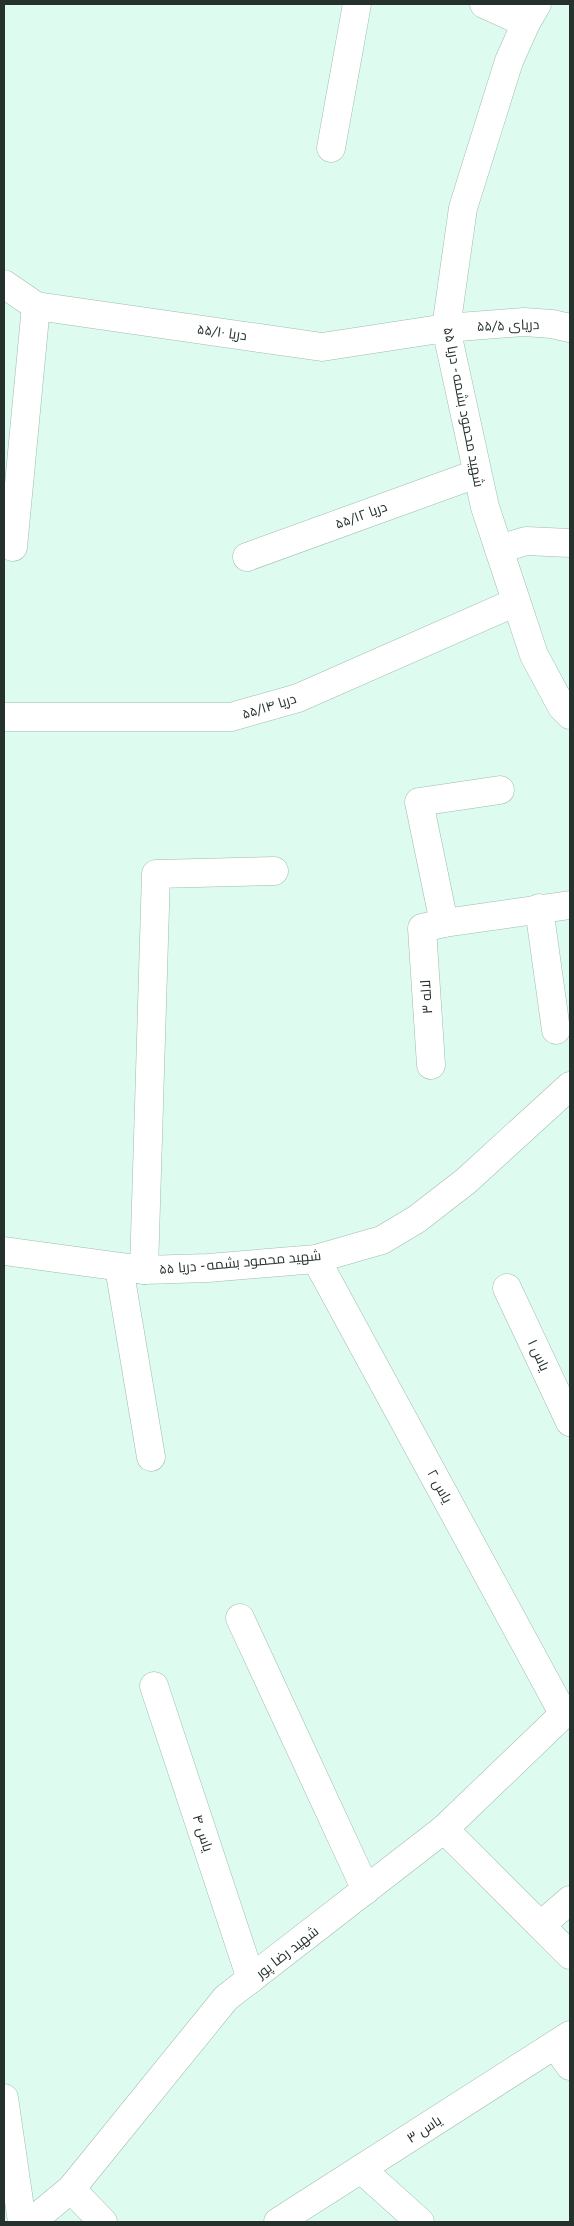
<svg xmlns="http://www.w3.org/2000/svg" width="574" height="2226" font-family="'PT Sans',Cairo,sans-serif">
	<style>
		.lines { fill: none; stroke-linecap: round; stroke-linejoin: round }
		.street-casing { stroke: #9fbcaf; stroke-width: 29 }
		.secondary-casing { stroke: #9fbcaf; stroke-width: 29 }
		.street { stroke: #fff; stroke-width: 28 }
		.secondary { stroke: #fff; stroke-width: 28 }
		.labels { text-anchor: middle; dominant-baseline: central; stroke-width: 4.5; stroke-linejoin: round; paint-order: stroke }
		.street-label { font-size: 14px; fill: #25312c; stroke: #fff }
	</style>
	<rect width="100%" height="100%" fill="#ddfbee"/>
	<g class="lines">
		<defs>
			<g id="street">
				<polyline points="484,4 526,23"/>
				<polyline points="537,4 526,23 509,61 463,208 446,328 485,507 534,655 562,707 570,715"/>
				<polyline points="331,148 357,4"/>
				<polyline points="4,284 36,306 322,347 446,328 524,322 552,324 570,328"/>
				<polyline points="13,547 36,306"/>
				<polyline points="499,549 526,541 570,543"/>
				<polyline points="247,557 476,474"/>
				<polyline points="4,717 231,717 298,698 516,602"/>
				<polyline points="539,908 556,1030"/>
				<polyline points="444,923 570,905"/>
				<polyline points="431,1065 422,928 444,923 419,802 500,790"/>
				<polyline points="4,1251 144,1270 208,1268 316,1259 382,1240 417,1219 466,1181 570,1086"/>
				<polyline points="316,1259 563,1713"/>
				<polyline points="119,1267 151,1457"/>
				<polyline points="144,1270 156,874 274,871"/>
				<polyline points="507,1288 570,1422"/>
				<polyline points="240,1618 366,1890"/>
				<polyline points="154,1686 251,1979"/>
				<polyline points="444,1829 570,1955"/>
				<polyline points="541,1925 570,1900"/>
				<polyline points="555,2045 570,2066"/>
				<polyline points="4,2098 22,2222"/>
				<polyline points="361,2169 420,2222"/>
				<polyline points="71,2189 103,2222"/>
				<polyline points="278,2222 570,2035"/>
			</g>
			<polyline id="secondary" points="31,2222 71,2189 226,1998 444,1829 570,1708"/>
		</defs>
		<!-- street casing -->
		<use href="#street" class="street-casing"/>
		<!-- secondary casing -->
		<use href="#secondary" class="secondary-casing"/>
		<!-- street -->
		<use href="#street" class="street"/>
		<!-- secondary -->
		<use href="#secondary" class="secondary"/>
	</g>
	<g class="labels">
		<!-- street labels -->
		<g class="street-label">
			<text transform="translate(508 325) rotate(-2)">دریای ۵۵/۵</text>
			<text transform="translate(222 332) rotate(8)">دریا ۵۵/۱۰</text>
			<text transform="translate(464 407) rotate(79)">شهید محمود بشمه - دریا ۵۵</text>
			<text transform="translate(361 515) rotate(-20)">دریا ۵۵/۱۲</text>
			<text transform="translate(269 706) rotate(-17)">دریا ۵۵/۱۴</text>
			<text transform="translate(426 997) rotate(-94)">لاله ۳</text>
			<text transform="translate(240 1262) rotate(-5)">شهید محمود بشمه - دریا ۵۵</text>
			<text transform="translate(539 1355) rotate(65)">یاس ۱</text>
			<text transform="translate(440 1486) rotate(61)">یاس ۲</text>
			<text transform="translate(203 1833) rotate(72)">یاس ۴</text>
			<text transform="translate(287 1952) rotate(-38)">شهید رضا پور</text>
			<text transform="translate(424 2129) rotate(-33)">یاس ۳</text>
		</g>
	</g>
	<!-- border -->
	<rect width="574" height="2226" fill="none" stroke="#25312c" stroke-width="10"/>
</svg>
